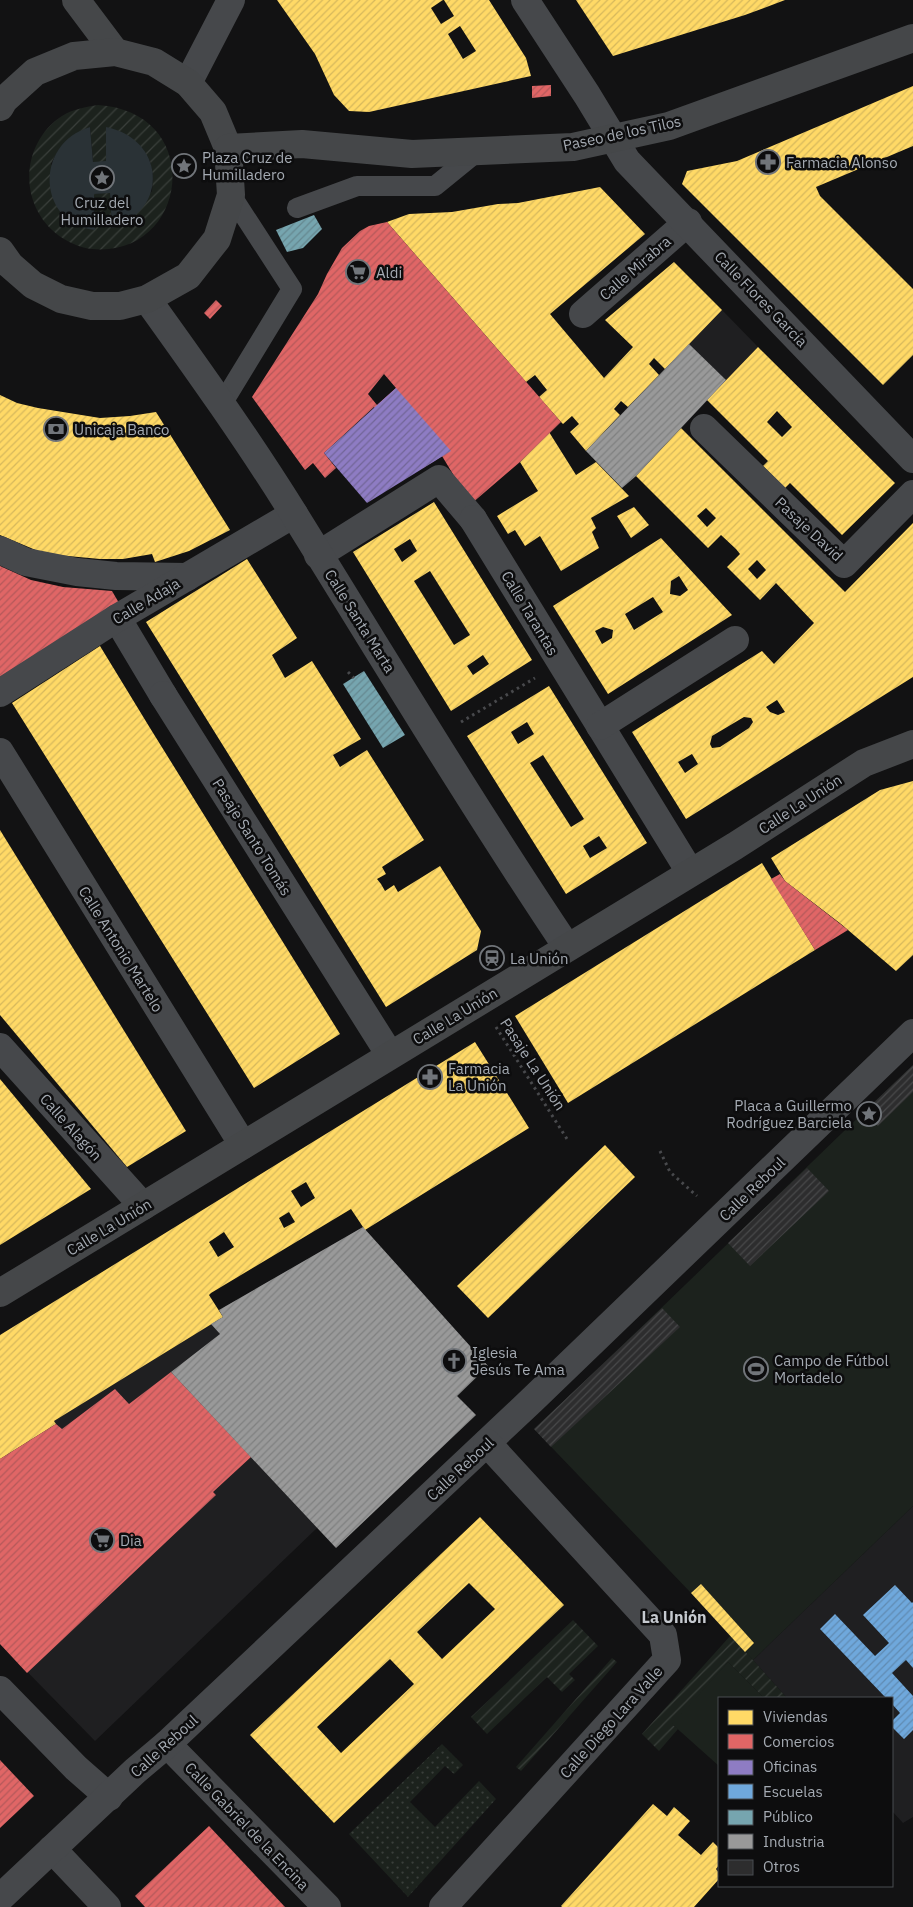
<svg xmlns="http://www.w3.org/2000/svg" width="913" height="1907" font-family="'IBM Plex Sans',sans-serif">
	<style>
		.built { fill: #1f1f21 }
		.grass { fill: url(#grass-dots) }
		.garden { fill: url(#garden-furrows); fill-rule: evenodd }
		.pitch { fill: #1c221d }
		.water { fill: #2a3236 }
		.homes { fill: url(#homes-hatch); fill-rule: evenodd }
		.shops { fill: url(#shops-hatch); fill-rule: evenodd }
		.offices { fill: url(#offices-hatch) }
		.schools { fill: url(#schools-hatch) }
		.public { fill: url(#public-hatch) }
		.industry { fill: url(#industry-hatch) }
		.building { fill: url(#building-hatch) }
		.lines { fill: none; stroke-linecap: round; stroke-linejoin: round }
		.path { stroke: #48494c; stroke-width: 3; stroke-dasharray: 2.5 4; stroke-linecap: butt }
		.service { stroke: #46484b; stroke-width: 20 }
		.pedestrian { stroke: #46484b; stroke-width: 28 }
		.minor { stroke: #46484b; stroke-width: 28 }
		.tertiary { stroke: #46484b; stroke-width: 28 }
		.secondary { stroke: #454749; stroke-width: 28 }
		.labels { text-anchor: middle; dominant-baseline: central; stroke-width: 5; stroke-linejoin: round; paint-order: stroke }
		.street-label { font-size: 15px; fill: #a4aab2; stroke: #0d0d0e }
		.poi-label { font-size: 15px; fill: #a4aab2; stroke: #0d0d0e; text-anchor: start }
		.neighbourhood-label { font-size: 16px; font-weight: bold; fill: #c5c9cf; stroke: #0d0d0e }
	</style>
	<defs>
		<pattern id="grass-dots" width="8" height="8" patternUnits="userSpaceOnUse" patternTransform="scale(1.25)"><rect width="8" height="8" fill="#1c221d"/><path d="M2 2h.1M6 6h.1" fill="none" stroke="#3a3f3b" stroke-width="1.8" stroke-linecap="round"/></pattern>
		<pattern id="garden-furrows" width="10" height="10" patternUnits="userSpaceOnUse" patternTransform="scale(1.25)"><rect width="10" height="10" fill="#1c221d"/><path d="M-1 1l2-2M0 10L10 0M9 11l2-2" fill="none" stroke="#3a3f3b"/></pattern>
		<pattern id="homes-hatch" width="6" height="6" patternUnits="userSpaceOnUse" patternTransform="scale(1.25)"><rect width="6" height="6" fill="#ffd966"/><path d="M-1 1l2-2M0 6l6-6M5 7l2-2" fill="none" stroke="#d6b85c"/></pattern>
		<pattern id="shops-hatch" width="6" height="6" patternUnits="userSpaceOnUse" patternTransform="scale(1.25)"><rect width="6" height="6" fill="#e06666"/><path d="M-1 1l2-2M0 6l6-6M5 7l2-2" fill="none" stroke="#b4595a"/></pattern>
		<pattern id="offices-hatch" width="6" height="6" patternUnits="userSpaceOnUse" patternTransform="scale(1.25)"><rect width="6" height="6" fill="#8e7cc3"/><path d="M-1 1l2-2M0 6l6-6M5 7l2-2" fill="none" stroke="#726698"/></pattern>
		<pattern id="schools-hatch" width="6" height="6" patternUnits="userSpaceOnUse" patternTransform="scale(1.25)"><rect width="6" height="6" fill="#6fa8dc"/><path d="M-1 1l2-2M0 6l6-6M5 7l2-2" fill="none" stroke="#608bb2"/></pattern>
		<pattern id="public-hatch" width="6" height="6" patternUnits="userSpaceOnUse" patternTransform="scale(1.25)"><rect width="6" height="6" fill="#76a5af"/><path d="M-1 1l2-2M0 6l6-6M5 7l2-2" fill="none" stroke="#658890"/></pattern>
		<pattern id="industry-hatch" width="6" height="6" patternUnits="userSpaceOnUse" patternTransform="scale(1.25)"><rect width="6" height="6" fill="#999"/><path d="M-1 1l2-2M0 6l6-6M5 7l2-2" fill="none" stroke="#7f8080"/></pattern>
		<pattern id="building-hatch" width="6" height="6" patternUnits="userSpaceOnUse" patternTransform="scale(1.25)"><rect width="6" height="6" fill="#2d2d2e"/><path d="M-1 1l2-2M0 6l6-6M5 7l2-2" fill="none" stroke="#48494a"/></pattern>
	</defs>
	<rect width="100%" height="100%" fill="#121213"/>
	<!-- built -->
	<g class="built">
		<polygon points="722,310 758,347 636,476 622,488 586,451"/>
		<polygon points="363,1227 488,1366 458,1396 476,1415 391,1495 317,1528 95,1741 0,1644 0,1459 56,1424 54,1421 223,1317 219,1310"/>
		<polygon points="913,1506 913,1817 903,1823 892,1811 892,1698 787,1698 753,1660"/>
	</g>
	<!-- grass -->
	<polygon class="grass" points="442,1744 463,1765 454,1774 445,1766 410,1802 435,1827 479,1781 496,1799 408,1897 349,1834"/>
	<!-- garden -->
	<g class="garden">
		<path d="M98,105C207,112 189,258 92,249C82,248 72,244 64,239C18,211 18,145 62,116C73,109 86,107 98,105ZM90,127L93,162H106V127L150,161L153,176L152,191L123,225L112,228L110,192L94,194L95,229L51,164C61,143 69,137 90,127Z"/>
		<polygon points="573,1620 598,1646 569,1674 575,1680 562,1692 547,1677 487,1734 471,1717"/>
		<polygon points="731,1635 787,1698 764,1698 728,1662 673,1725 678,1729 659,1751 642,1734"/>
		<polygon points="612,1658 617,1662 521,1771 516,1767"/>
	</g>
	<!-- pitch -->
	<g class="pitch">
		<path d="M913,1065V1506L753,1660L691,1593L534,1429C662,1309 786,1186 913,1065Z"/>
		<polygon points="728,1662 764,1698 719,1698 719,1766 672,1724"/>
	</g>
	<!-- water -->
	<path class="water" d="M90,127L93,162L106,161V127C165,139 170,210 112,228L110,193L94,194L95,230C38,224 33,144 90,127Z"/>
	<!-- homes -->
	<g class="homes">
		<path d="M277,0H443L431,8L441,24L454,16L444,0H489L526,58L531,76L369,112L349,111L334,95L315,54ZM460,26L476,51L463,59L448,34Z"/>
		<polygon points="576,0 785,0 745,15 613,56"/>
		<polygon points="913,86 913,146 816,187 820,196 913,289 913,355 883,385 682,184 687,171 737,161"/>
		<polygon points="600,187 645,234 550,314 604,378 633,347 605,320 674,262 722,310 665,369 654,358 649,364 659,375 628,407 621,401 614,409 620,415 586,451 570,432 579,424 572,416 563,424 561,422 539,397 547,390 535,375 526,382 387,222 409,214 452,212 498,204 518,203"/>
		<path d="M758,347L895,483L842,535L790,483L785,488L763,466L768,461L707,400ZM777,411L792,427L782,437L767,422Z"/>
		<polygon points="0,395 17,403 38,408 100,418 130,416 156,412 230,530 189,551 155,562 152,554 123,559 100,559 57,555 38,551 0,535"/>
		<path d="M681,428L845,592L913,523V677L686,819L632,732L762,651L774,664L814,623L776,583L760,600L727,567L740,554L736,549L721,535L708,548L636,476ZM706,508L716,518L707,527L697,516ZM757,560L766,570L757,579L748,569ZM777,700L785,712L778,715L770,712L766,707ZM744,717L751,718L753,722L749,728L720,747L712,748L710,744L712,736ZM692,754L698,764L685,773L678,762Z"/>
		<polygon points="549,432 576,475 596,462 629,496 591,518 596,528 592,532 599,548 561,571 540,536 525,546 515,530 508,534 497,516 538,491 520,462"/>
		<path d="M434,502L532,660L451,711L353,552ZM410,539L417,551L402,562L394,549ZM430,571L470,635L454,645L414,581ZM483,655L489,664L473,675L467,666Z"/>
		<polygon points="634,507 649,525 631,538 617,516"/>
		<path d="M661,538L732,615L608,694L553,606ZM679,576L688,590L680,596L670,594L671,581ZM653,597L663,612L634,630L625,614ZM603,627L613,630L612,638L602,644L595,631Z"/>
		<polygon points="247,559 297,638 272,655 285,678 312,661 361,739 333,755 340,767 367,750 424,840 382,867 386,874 377,879 381,884 385,891 394,885 398,892 440,866 481,931 477,950 386,1007 146,622"/>
		<polygon points="100,646 150,728 340,1034 254,1088 12,703"/>
		<path d="M549,686L647,843L566,894L467,736ZM527,722L534,734L518,744L511,732ZM543,755L584,819L571,827L530,763ZM599,836L607,848L590,858L583,846Z"/>
		<polygon points="913,781 913,955 896,971 841,924 785,881 771,858 880,790"/>
		<polygon points="0,830 186,1131 127,1167 0,1015"/>
		<polygon points="762,863 815,950 568,1103 515,1016"/>
		<path d="M475,1042L529,1128L365,1230L351,1209L211,1293L209,1295L223,1317L54,1421L56,1424L0,1459V1335ZM306,1182L315,1198L301,1207L291,1191ZM289,1212L295,1222L284,1228L279,1218ZM224,1232L234,1247L218,1257L209,1242Z"/>
		<polygon points="0,1079 91,1189 0,1245"/>
		<polygon points="605,1145 635,1177 488,1318 457,1286"/>
		<path d="M480,1517L564,1605L334,1823L250,1735ZM469,1583L495,1609L442,1659L417,1632ZM390,1659L414,1684L341,1753L317,1727Z"/>
		<polygon points="701,1584 754,1643 745,1652 691,1593"/>
		<polygon points="653,1804 667,1816 674,1807 690,1821 678,1835 701,1855 713,1842 719,1848 719,1865 716,1869 719,1873 719,1879 694,1907 562,1907 561,1906"/>
	</g>
	<!-- shops -->
	<g class="shops">
		<polygon points="551,85 551,96 532,98 532,86"/>
		<path d="M387,222L561,422L520,462L471,504L442,456L423,468L374,407L324,453L336,468L325,478L313,463L305,470L252,397L318,294L327,274L342,248L360,231L369,226ZM384,374L396,388L377,405L368,394Z"/>
		<polygon points="216,300 222,306 210,319 204,313"/>
		<polygon points="0,566 31,580 63,587 112,591 119,603 0,677"/>
		<polygon points="780,874 785,881 848,930 815,950 771,879"/>
		<polygon points="171,1372 251,1457 213,1492 216,1495 27,1673 0,1644 0,1459 56,1424 62,1429 115,1389 129,1404"/>
		<polygon points="0,1760 34,1796 0,1828"/>
		<polygon points="209,1826 270,1891 285,1907 145,1907 135,1896"/>
	</g>
	<!-- offices -->
	<polygon class="offices" points="396,388 451,451 367,503 324,453"/>
	<!-- schools -->
	<polygon class="schools" points="895,1585 912,1603 913,1602 913,1668 906,1660 892,1673 913,1696 913,1730 904,1739 892,1727 892,1721 900,1713 892,1704 892,1698 886,1698 820,1629 835,1614 875,1656 889,1643 863,1615"/>
	<!-- public -->
	<g class="public">
		<polygon points="314,215 322,229 303,248 287,252 276,230"/>
		<polygon points="364,671 405,735 383,748 343,684"/>
	</g>
	<!-- industry -->
	<g class="industry">
		<polygon points="689,344 726,380 636,476 622,488 586,451"/>
		<polygon points="363,1227 488,1366 457,1396 476,1415 336,1548 171,1372 220,1334 211,1324 223,1317 219,1310"/>
	</g>
	<!-- building -->
	<g class="building">
		<polygon points="913,1065 913,1092 878,1126 865,1111"/>
		<polygon points="807,1168 829,1191 750,1266 728,1243"/>
		<polygon points="662,1308 680,1327 551,1447 534,1429"/>
	</g>
	<g class="lines">
		<!-- path -->
		<g class="path">
			<polyline points="348,672 354,678"/>
			<polyline points="461,722 535,678"/>
			<polyline points="496,1027 567,1139"/>
			<polyline points="660,1151 670,1172 697,1196"/>
		</g>
		<!-- service -->
		<g class="service">
			<polyline points="297,208 357,186 435,186 478,151"/>
			<polyline points="222,404 292,289 231,195"/>
		</g>
		<!-- pedestrian -->
		<g class="pedestrian">
			<polyline points="583,314 688,222"/>
			<polyline points="704,428 844,564 913,494"/>
			<polyline points="0,550 26,562 77,572 116,576 187,577"/>
			<polyline points="318,555 439,479 473,519"/>
			<polyline points="117,618 163,695"/>
			<polyline points="0,693 117,618 294,514"/>
		</g>
		<!-- minor -->
		<g class="minor">
			<polyline points="525,0 587,95 627,161 913,459"/>
			<path d="M147,299C198,370 248,440 294,514C384,659 472,805 567,947"/>
			<polyline points="473,519 690,872"/>
			<polyline points="163,695 390,1055"/>
			<polyline points="600,726 735,640"/>
			<polyline points="0,752 243,1145"/>
			<polyline points="0,1047 143,1206"/>
			<polyline points="0,1690 76,1768 109,1797"/>
			<polyline points="167,1744 327,1907"/>
			<polyline points="52,1849 107,1907"/>
			<polyline points="0,1898 135,1771 167,1744 532,1400 913,1033"/>
			<polyline points="443,1907 667,1660 663,1635 487,1443"/>
		</g>
		<!-- tertiary -->
		<polyline class="tertiary" points="188,83 231,0"/>
		<!-- secondary -->
		<g class="secondary">
			<polyline points="76,0 115,52"/>
			<polyline points="0,107 4,100 35,72 74,56 115,52 154,62 188,83 213,112 228,148 231,195 217,239 188,276 147,299 120,306 92,306 61,299 33,285 10,265 0,251"/>
			<polyline points="228,148 302,144 412,154 573,147 669,126 913,38"/>
			<polyline points="0,1293 735,846 864,763 913,744"/>
		</g>
	</g>
	<!-- icons -->
	<defs>
		<symbol id="pharmacy-ring" viewBox="-11 -11 22 22"><circle r="9.5" fill="#0d0d0e" stroke="#71757a" stroke-width="1.5"/><path d="M-2-6h4v4h4v4h-4v4h-4v-4h-4v-4h4Z" fill="#71757a"/></symbol>
		<symbol id="sight-ring" viewBox="-11 -11 22 22"><circle r="9.5" fill="#0d0d0e" stroke="#71757a" stroke-width="1.5"/><path d="M0-6L1.8-2.2L6-1.7L2.9 1.2L3.7 5.4L0 3.3L-3.7 5.4L-2.9 1.2L-6-1.7L-1.8-2.2Z" fill="#71757a"/></symbol>
		<symbol id="supermarket-ring" viewBox="-11 -11 22 22"><circle r="9.5" fill="#0d0d0e" stroke="#71757a" stroke-width="1.5"/><path d="M-6-5.5h2.5l.6 2H6L4.5 2H-2.5L-4.4-4H-6ZM-1.5 3.2a1.3 1.3 0 1 0 .1 0ZM3 3.2a1.3 1.3 0 1 0 .1 0Z" fill="#71757a"/></symbol>
		<symbol id="bank-ring" viewBox="-11 -11 22 22"><circle r="9.5" fill="#0d0d0e" stroke="#71757a" stroke-width="1.5"/><path d="M-6-4H6V4H-6ZM0-2.3a2.3 2.3 0 1 0 0 4.6a2.3 2.3 0 1 0 0-4.6Z" fill="#71757a"/></symbol>
		<symbol id="station-ring" viewBox="-11 -11 22 22"><circle r="9.5" fill="#0d0d0e" stroke="#71757a" stroke-width="1.5"/><path d="M-3-6H3Q5-6 5-4V2Q5 4 3 4L4.5 6H3L1.5 4h-3L-3 6H-4.5L-3 4Q-5 4-5 2V-4Q-5-6-3-6ZM-3.5-4v3h7v-3ZM-3.5 1v1.5H-2V1ZM2 1v1.5H3.5V1Z" fill="#71757a"/></symbol>
		<symbol id="church-ring" viewBox="-11 -11 22 22"><circle r="9.5" fill="#0d0d0e" stroke="#71757a" stroke-width="1.5"/><path d="M-1.2-6h2.4v3.5h3.3v2.4h-3.3V6h-2.4V-.1h-3.3v-2.4h3.3Z" fill="#71757a"/></symbol>
		<symbol id="stadium-ring" viewBox="-11 -11 22 22"><circle r="9.5" fill="#0d0d0e" stroke="#71757a" stroke-width="1.5"/><path d="M0-5a6.5 5 0 1 0 0 10a6.5 5 0 1 0 0-10ZM-3.5-1.8h7v3.6h-7Z" fill="#71757a"/></symbol>
	</defs>
	<g fill-rule="evenodd">
		<use href="#pharmacy-ring" x="754" y="148" width="28" height="28"/>
		<use href="#sight-ring" x="170" y="152" width="28" height="28"/>
		<use href="#sight-ring" x="88" y="164" width="28" height="28"/>
		<use href="#supermarket-ring" x="344" y="258" width="28" height="28"/>
		<use href="#bank-ring" x="42" y="415" width="28" height="28"/>
		<use href="#station-ring" x="478" y="944" width="28" height="28"/>
		<use href="#pharmacy-ring" x="416" y="1063" width="28" height="28"/>
		<use href="#sight-ring" x="855" y="1100" width="28" height="28"/>
		<use href="#church-ring" x="440" y="1347" width="28" height="28"/>
		<use href="#stadium-ring" x="742" y="1355" width="28" height="28"/>
		<use href="#supermarket-ring" x="88" y="1526" width="28" height="28"/>
	</g>
	<g class="labels">
		<!-- street labels -->
		<g class="street-label">
			<text transform="translate(622 133) rotate(-12)">Paseo de los Tilos</text>
			<text transform="translate(635 268) rotate(-41)">Calle Mirabra</text>
			<text transform="translate(761 299) rotate(46)">Calle Flores García</text>
			<text transform="translate(809 529) rotate(43)">Pasaje David</text>
			<text transform="translate(146 601) rotate(-31)">Calle Adaja</text>
			<text transform="translate(530 613) rotate(59)">Calle Tarantas</text>
			<text transform="translate(360 621) rotate(58)">Calle Santa Marta</text>
			<text transform="translate(800 804) rotate(-33)">Calle La Unión</text>
			<text transform="translate(252 837) rotate(58)">Pasaje Santo Tomás</text>
			<text transform="translate(121 949) rotate(58)">Calle Antonio Martelo</text>
			<text transform="translate(455 1016) rotate(-31)">Calle La Unión</text>
			<text transform="translate(533 1064) rotate(57)">Pasaje La Unión</text>
			<text transform="translate(71 1127) rotate(48)">Calle Alagón</text>
			<text transform="translate(752 1189) rotate(-44)">Calle Reboul</text>
			<text transform="translate(109 1227) rotate(-31)">Calle La Unión</text>
			<text transform="translate(460 1469) rotate(-43)">Calle Reboul</text>
			<text transform="translate(611 1722) rotate(-48)">Calle Diego Lara Valle</text>
			<text transform="translate(164 1746) rotate(-42)">Calle Reboul</text>
			<text transform="translate(247 1826) rotate(46)">Calle Gabriel de la Encina</text>
		</g>
		<!-- poi labels -->
		<g class="poi-label">
			<text x="202" y="157">Plaza Cruz de<tspan x="202" dy="17">Humilladero</tspan></text>
			<text x="786" y="162">Farmacia Alonso</text>
			<text x="102" y="202" text-anchor="middle">Cruz del<tspan x="102" dy="17">Humilladero</tspan></text>
			<text x="376" y="272">Aldi</text>
			<text x="74" y="429">Unicaja Banco</text>
			<text x="510" y="958">La Unión</text>
			<text x="448" y="1068">Farmacia<tspan x="448" dy="17">La Unión</tspan></text>
			<text x="852" y="1105" text-anchor="end">Placa a Guillermo<tspan x="852" dy="17">Rodríguez Barciela</tspan></text>
			<text x="472" y="1352">Iglesia<tspan x="472" dy="17">Jesús Te Ama</tspan></text>
			<text x="774" y="1360">Campo de Fútbol<tspan x="774" dy="17">Mortadelo</tspan></text>
			<text x="120" y="1540">Dia</text>
		</g>
		<!-- neighbourhood labels -->
		<g class="neighbourhood-label">
			<text x="674" y="1617">La Unión</text>
		</g>
	</g>
	<!-- legend -->
	<rect x="718" y="1697" width="175" height="190" fill="#0d0d0e" stroke="#494c50"/>
	<rect x="728" y="1710" width="25" height="15" fill="#ffd966" stroke="#494c50"/>
	<text x="763" y="1722" font-size="15" fill="#a4aab2">Viviendas</text>
	<rect x="728" y="1734" width="25" height="15" fill="#e06666" stroke="#494c50"/>
	<text x="763" y="1747" font-size="15" fill="#a4aab2">Comercios</text>
	<rect x="728" y="1760" width="25" height="15" fill="#8e7cc3" stroke="#494c50"/>
	<text x="763" y="1772" font-size="15" fill="#a4aab2">Oficinas</text>
	<rect x="728" y="1784" width="25" height="15" fill="#6fa8dc" stroke="#494c50"/>
	<text x="763" y="1797" font-size="15" fill="#a4aab2">Escuelas</text>
	<rect x="728" y="1810" width="25" height="15" fill="#76a5af" stroke="#494c50"/>
	<text x="763" y="1822" font-size="15" fill="#a4aab2">Público</text>
	<rect x="728" y="1834" width="25" height="15" fill="#999999" stroke="#494c50"/>
	<text x="763" y="1847" font-size="15" fill="#a4aab2">Industria</text>
	<rect x="728" y="1860" width="25" height="15" fill="#2d2d2e" stroke="#494c50"/>
	<text x="763" y="1872" font-size="15" fill="#a4aab2">Otros</text>
</svg>
